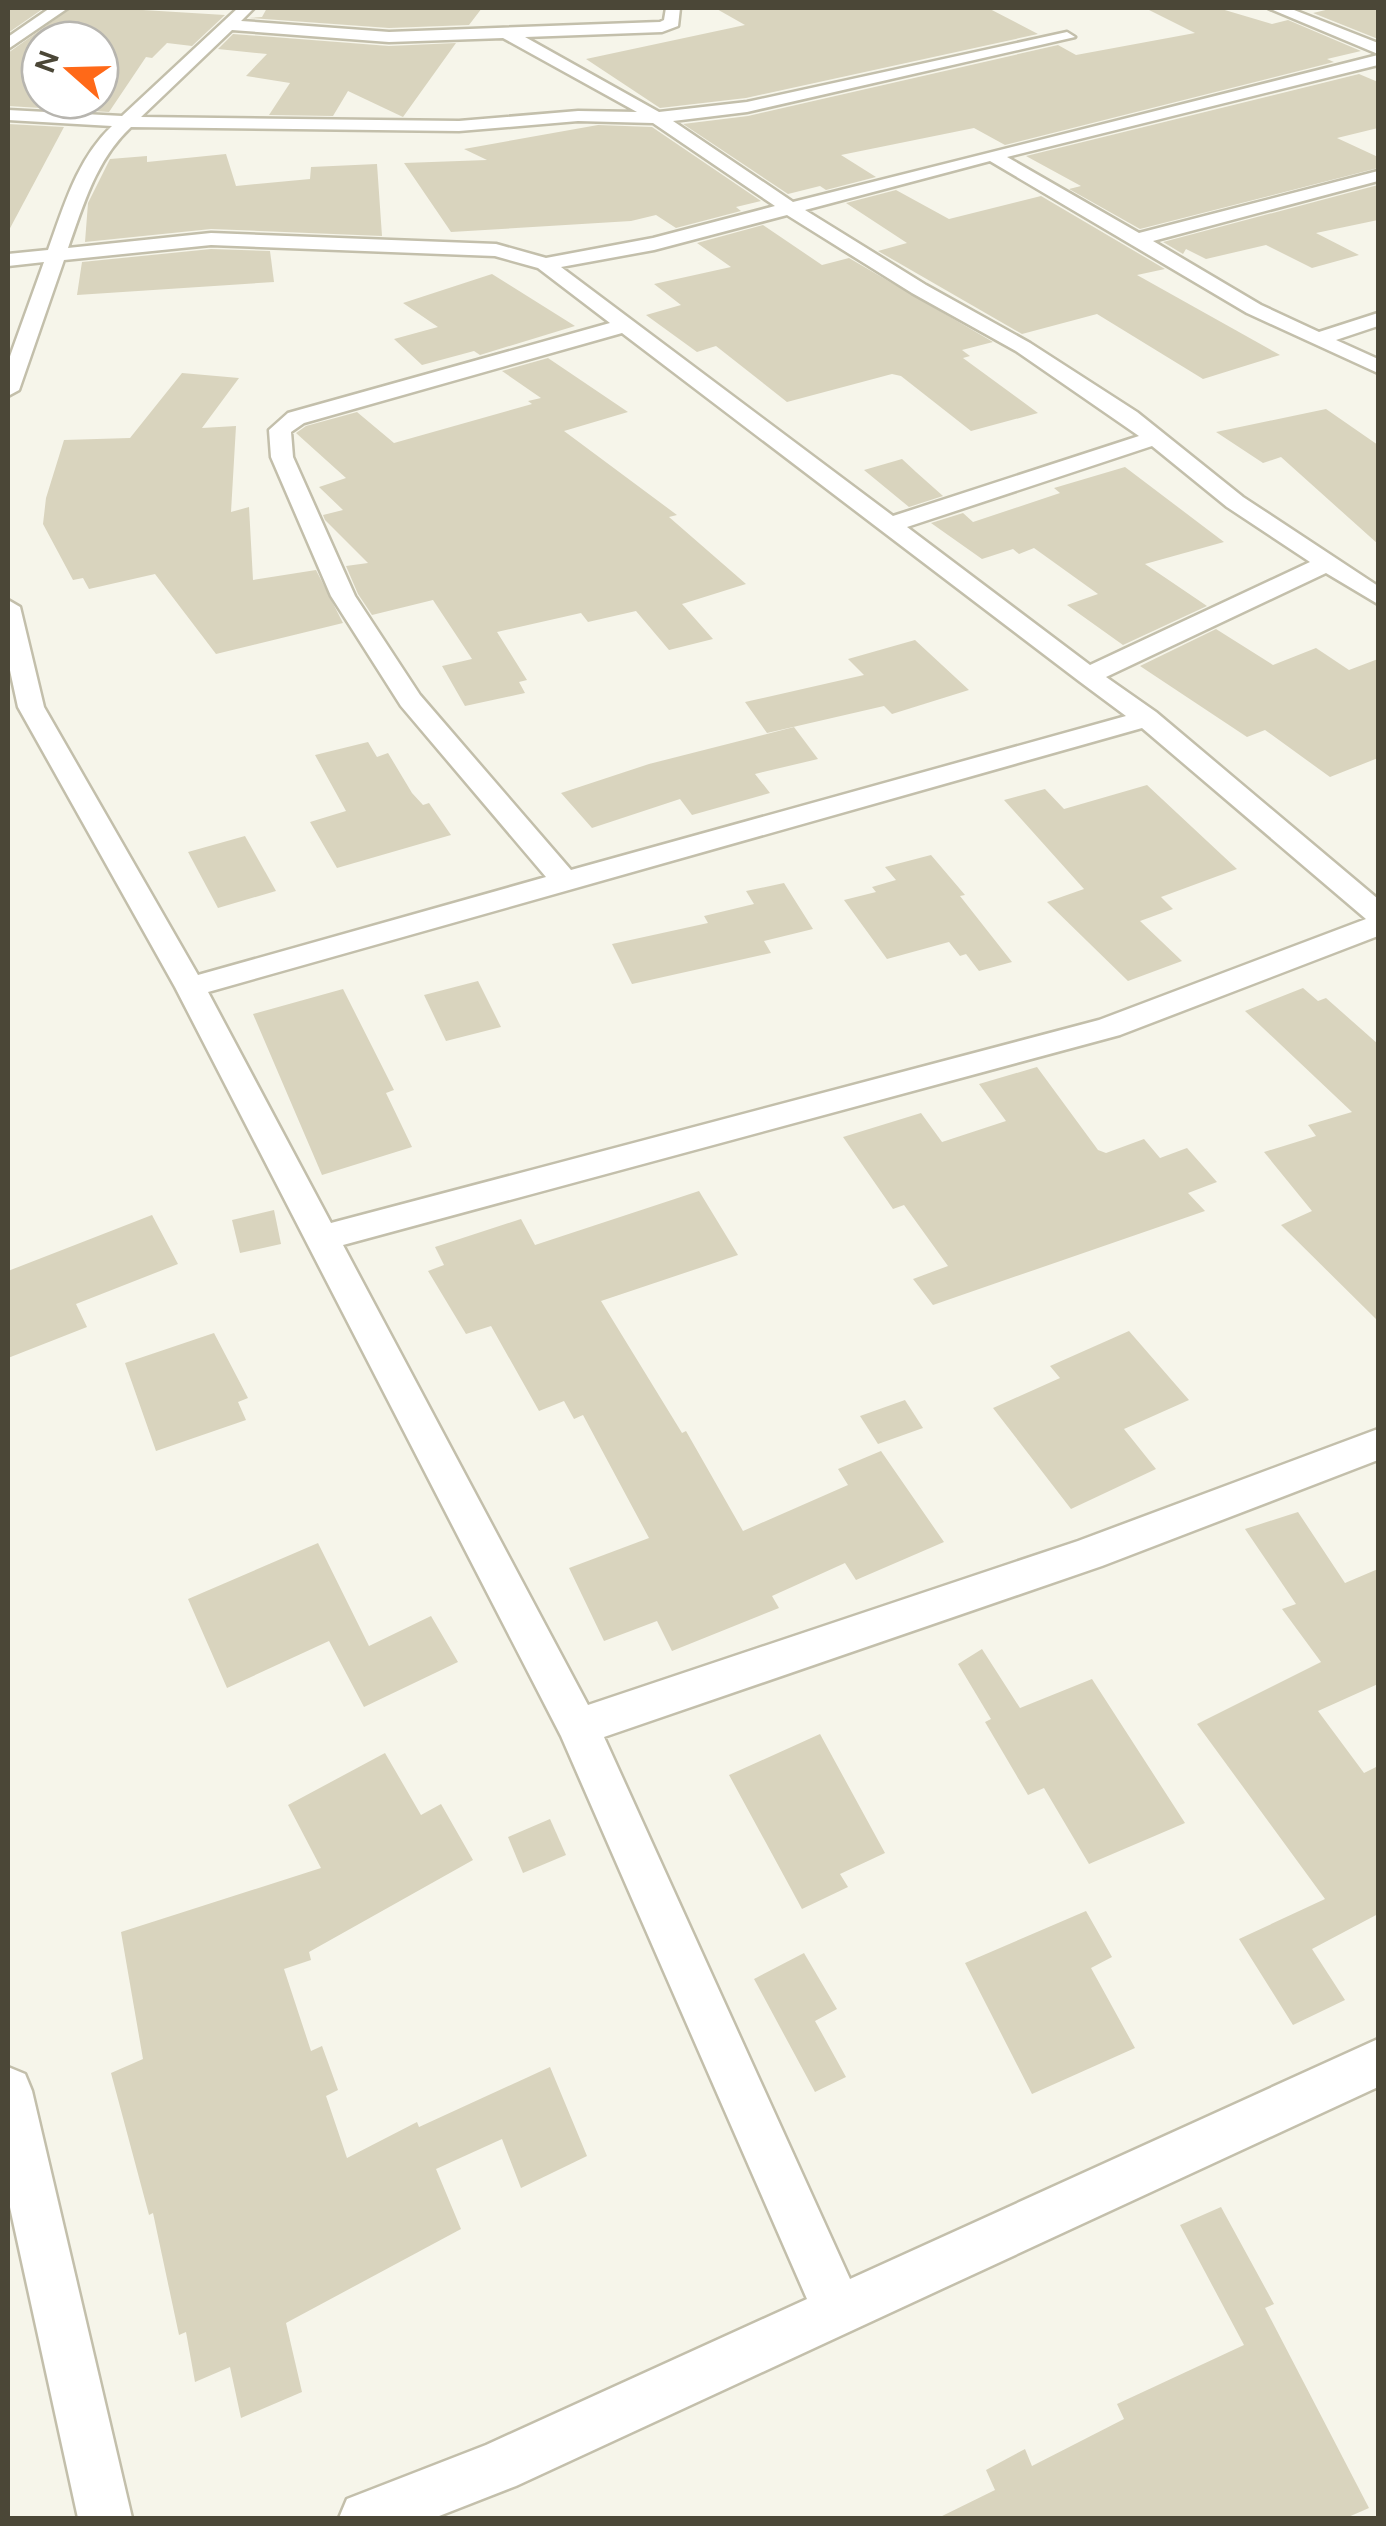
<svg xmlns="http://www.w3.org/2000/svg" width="1386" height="2526" font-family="'DM Sans',sans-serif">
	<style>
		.building { fill: #d9d4be; fill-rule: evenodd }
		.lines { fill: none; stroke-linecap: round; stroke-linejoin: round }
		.minor-casing { stroke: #c3bfab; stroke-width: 5 }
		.minor { fill: #fff; fill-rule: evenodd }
	</style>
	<rect width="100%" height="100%" fill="#f6f5ea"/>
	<!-- building -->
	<g class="building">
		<polygon points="8,8 44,8 8,33"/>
		<path d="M71,8H110L225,15L192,46L167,43L152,58L146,57L109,112L75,110V106L73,110L8,106V53ZM40,40H100V100H40Z"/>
		<polygon points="267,8 482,8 469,25 389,28 249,18 262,17"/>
		<polygon points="715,8 988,8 1038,34 746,98 660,108 586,59 745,25"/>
		<polygon points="1145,8 1218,8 1272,24 1288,20 1361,51 1327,59 1334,62 1005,145 974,128 841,155 876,177 826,190 820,186 788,194 683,124 748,116 1058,45 1076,55 1195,33"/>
		<polygon points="1334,8 1378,8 1378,39 1313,13"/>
		<polygon points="233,34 389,46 456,43 403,117 348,91 333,116 269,115 290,83 246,76 267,54 218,49"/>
		<polygon points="1359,74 1378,82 1378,128 1337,138 1378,157 1378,168 1140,229 1069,189 1081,186 1026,156"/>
		<polygon points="8,124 64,127 8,232"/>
		<polygon points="598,125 652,127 761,201 736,207 741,211 676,228 656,215 631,221 451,232 404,163 487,160 464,149"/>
		<polygon points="226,154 236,186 310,179 311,167 377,164 382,236 211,229 85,242 88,203 110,159 147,156 147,162"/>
		<polygon points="1378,185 1378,220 1316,233 1359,255 1312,268 1266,245 1206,259 1186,249 1183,254 1163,242"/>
		<polygon points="896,190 949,219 1041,196 1165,269 1137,275 1280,355 1203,379 1097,314 1022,334 878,251 907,243 846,203"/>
		<polygon points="763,225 822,265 849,258 993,342 962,350 970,356 963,358 1038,413 971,431 901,376 892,374 787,402 716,346 697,352 646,315 681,305 654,284 731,267 697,243"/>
		<polygon points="211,249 270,251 274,282 77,295 82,262"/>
		<polygon points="492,274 575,326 480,355 474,351 422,365 394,339 438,327 403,303"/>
		<polygon points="548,358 628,412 564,431 677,515 669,517 746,584 682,604 713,639 669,650 636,611 588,622 581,613 497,632 527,680 519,682 525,693 465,706 442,666 472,659 433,600 372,615 358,594 346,566 368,563 325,520 323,515 343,510 319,487 346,478 296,433 306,426 357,412 394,443 532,404 528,401 541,398 502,371"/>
		<polygon points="182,373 239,378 202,428 236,426 231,512 249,507 253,580 316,570 343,623 216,654 155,574 89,589 83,578 73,580 43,524 46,498 64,440 130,438"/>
		<polygon points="1326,409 1378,445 1378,544 1281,457 1263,463 1216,432"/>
		<polygon points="902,459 916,472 943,496 909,507 864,470"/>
		<polygon points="1125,467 1224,542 1145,564 1207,606 1123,645 1067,605 1098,594 1034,548 1019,554 1013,549 982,559 931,523 963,513 973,522 1060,493 1054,488"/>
		<polygon points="1216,629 1273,665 1316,648 1349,670 1378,659 1378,758 1330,777 1265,730 1247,737 1140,666"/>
		<polygon points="915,640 969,690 892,714 884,706 767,733 745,702 864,675 848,659"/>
		<polygon points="794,727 818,759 755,774 770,793 692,815 680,799 592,828 561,793 649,764"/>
		<polygon points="368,742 377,757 388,753 412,793 423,805 429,803 451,835 337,868 310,822 346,811 315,755"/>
		<polygon points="1147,785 1237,869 1161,897 1173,909 1140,921 1182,961 1128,981 1047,902 1084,889 1004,800 1045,789 1064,809"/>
		<polygon points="245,836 276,891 218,908 188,852"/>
		<polygon points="931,855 965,895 960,896 1012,962 979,971 966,954 960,956 949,942 887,959 844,900 876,892 872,887 896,880 885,867"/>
		<polygon points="784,883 813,929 764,941 771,953 632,984 612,944 708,923 704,916 754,904 746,891"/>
		<polygon points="478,981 501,1027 446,1041 424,995"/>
		<polygon points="1303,988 1318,1001 1326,998 1378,1044 1378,1321 1281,1225 1312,1211 1264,1152 1316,1136 1308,1125 1352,1112 1245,1011"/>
		<polygon points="343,989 394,1090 386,1093 412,1147 322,1175 253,1014"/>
		<polygon points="1037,1067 1098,1150 1106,1153 1144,1139 1160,1158 1187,1148 1217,1182 1188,1193 1205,1211 933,1305 913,1279 948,1266 904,1205 893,1209 843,1137 921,1113 942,1142 1006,1121 979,1084"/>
		<polygon points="699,1191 738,1255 601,1301 682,1433 686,1431 743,1531 848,1485 838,1469 881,1451 944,1542 856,1580 845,1563 772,1596 779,1608 672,1651 657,1621 604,1641 569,1568 649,1538 583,1415 574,1419 564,1401 539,1411 491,1326 466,1334 428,1271 444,1265 435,1247 521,1219 535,1245"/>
		<polygon points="274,1210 281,1244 240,1253 232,1220"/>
		<polygon points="152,1215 178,1264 76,1304 87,1327 8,1358 8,1271"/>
		<polygon points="1129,1331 1189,1400 1124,1429 1156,1469 1071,1509 993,1408 1060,1378 1050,1366"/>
		<polygon points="214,1333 248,1398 238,1402 246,1420 156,1451 125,1363"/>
		<polygon points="905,1400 923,1428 878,1444 860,1416"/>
		<polygon points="1298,1512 1345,1583 1378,1569 1378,1684 1318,1711 1364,1773 1378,1766 1378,1914 1312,1949 1345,2000 1293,2025 1239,1939 1325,1899 1197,1724 1321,1662 1282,1609 1296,1604 1245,1529"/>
		<polygon points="318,1543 369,1646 431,1616 458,1662 364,1707 329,1641 227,1688 188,1599"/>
		<polygon points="982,1649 1020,1708 1092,1679 1185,1823 1089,1864 1044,1788 1028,1795 985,1722 991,1719 958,1664"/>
		<polygon points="820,1734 885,1853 840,1874 848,1887 802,1909 729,1775"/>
		<polygon points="385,1753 421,1815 441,1804 473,1860 309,1952 311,1960 284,1969 311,2051 322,2046 338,2090 326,2096 347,2158 417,2122 419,2127 550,2067 587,2156 521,2188 502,2139 436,2169 461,2229 286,2323 302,2392 241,2418 230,2367 195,2382 186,2332 179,2335 153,2213 149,2215 111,2073 143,2059 121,1932 321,1868 288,1805"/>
		<polygon points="550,1819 566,1855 523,1873 508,1837"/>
		<polygon points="1086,1911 1112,1957 1091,1968 1135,2048 1032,2094 965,1963"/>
		<polygon points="804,1953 837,2009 815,2021 846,2077 815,2092 754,1979"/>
		<polygon points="1221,2207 1274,2304 1265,2308 1369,2508 1346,2518 938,2518 995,2490 986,2470 1025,2449 1032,2466 1124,2419 1117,2404 1244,2345 1180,2225"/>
	</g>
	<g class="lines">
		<defs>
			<g id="minor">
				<polygon points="50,8 68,8 8,49 8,37"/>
				<path d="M238,8H254L241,21L389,32L660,22L664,20L666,8H680L678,26L662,32L525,37L659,112L747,102L1067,32L1075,37L747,112L673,121L793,202L1378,55V65L1007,157L1139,233L1378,171V181L1153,241L1261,305L1319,332L1378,313V326L1336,340L1378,359V373L1247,313L990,161L805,210L926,285L1030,343L1137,412L1243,497L1378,586V604L1326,573L1106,677L1156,712L1378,899V936L1120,1035L343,1245L588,1705L1078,1541L1378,1429V1460L1102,1566L604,1737L850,2279L1378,2039V2087L516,2486L434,2518H339L347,2499L486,2445L807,2299L561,1736L175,987L18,707L8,661V600L20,607L44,707L198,975L546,877L401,706L331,596L271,457L269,430L288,413L610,323L538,268L495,256L211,245L64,260L19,390L8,396V362L44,262L8,266V254L48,250C64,206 77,159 112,126L8,120V110L122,116ZM232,30L389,42L503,38L637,112L578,111L459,121L141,117ZM578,121L653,123L775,206L653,238L546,258L496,244L211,233L68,248C84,203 96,160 131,127L459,131ZM787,215L912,293L1016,351L1139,436L893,516L561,267L654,250ZM622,333L1079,681L1126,716L571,870L420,695L355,596L293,457L291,432L304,423ZM1152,446L1227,507L1310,562L1090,665L907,527ZM1142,728L1366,919L1099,1020L331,1223L208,992Z"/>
				<polygon points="1268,8 1289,8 1378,43 1378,54"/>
				<polygon points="8,2067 25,2074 32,2091 132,2518 78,2518 8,2198"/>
			</g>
		</defs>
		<!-- minor casing -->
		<use href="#minor" class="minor-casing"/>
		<!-- minor -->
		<use href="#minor" class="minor"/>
	</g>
	<!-- border -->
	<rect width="1386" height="2526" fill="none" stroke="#4b4737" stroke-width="20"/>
	<!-- north arrow -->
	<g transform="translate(70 70) rotate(290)"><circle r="48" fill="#ffffff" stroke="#b7b5af" stroke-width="2.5"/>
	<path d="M0-8L18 38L0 25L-18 38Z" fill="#ff6918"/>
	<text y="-15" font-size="28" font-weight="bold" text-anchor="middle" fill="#4b4737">N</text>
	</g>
</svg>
